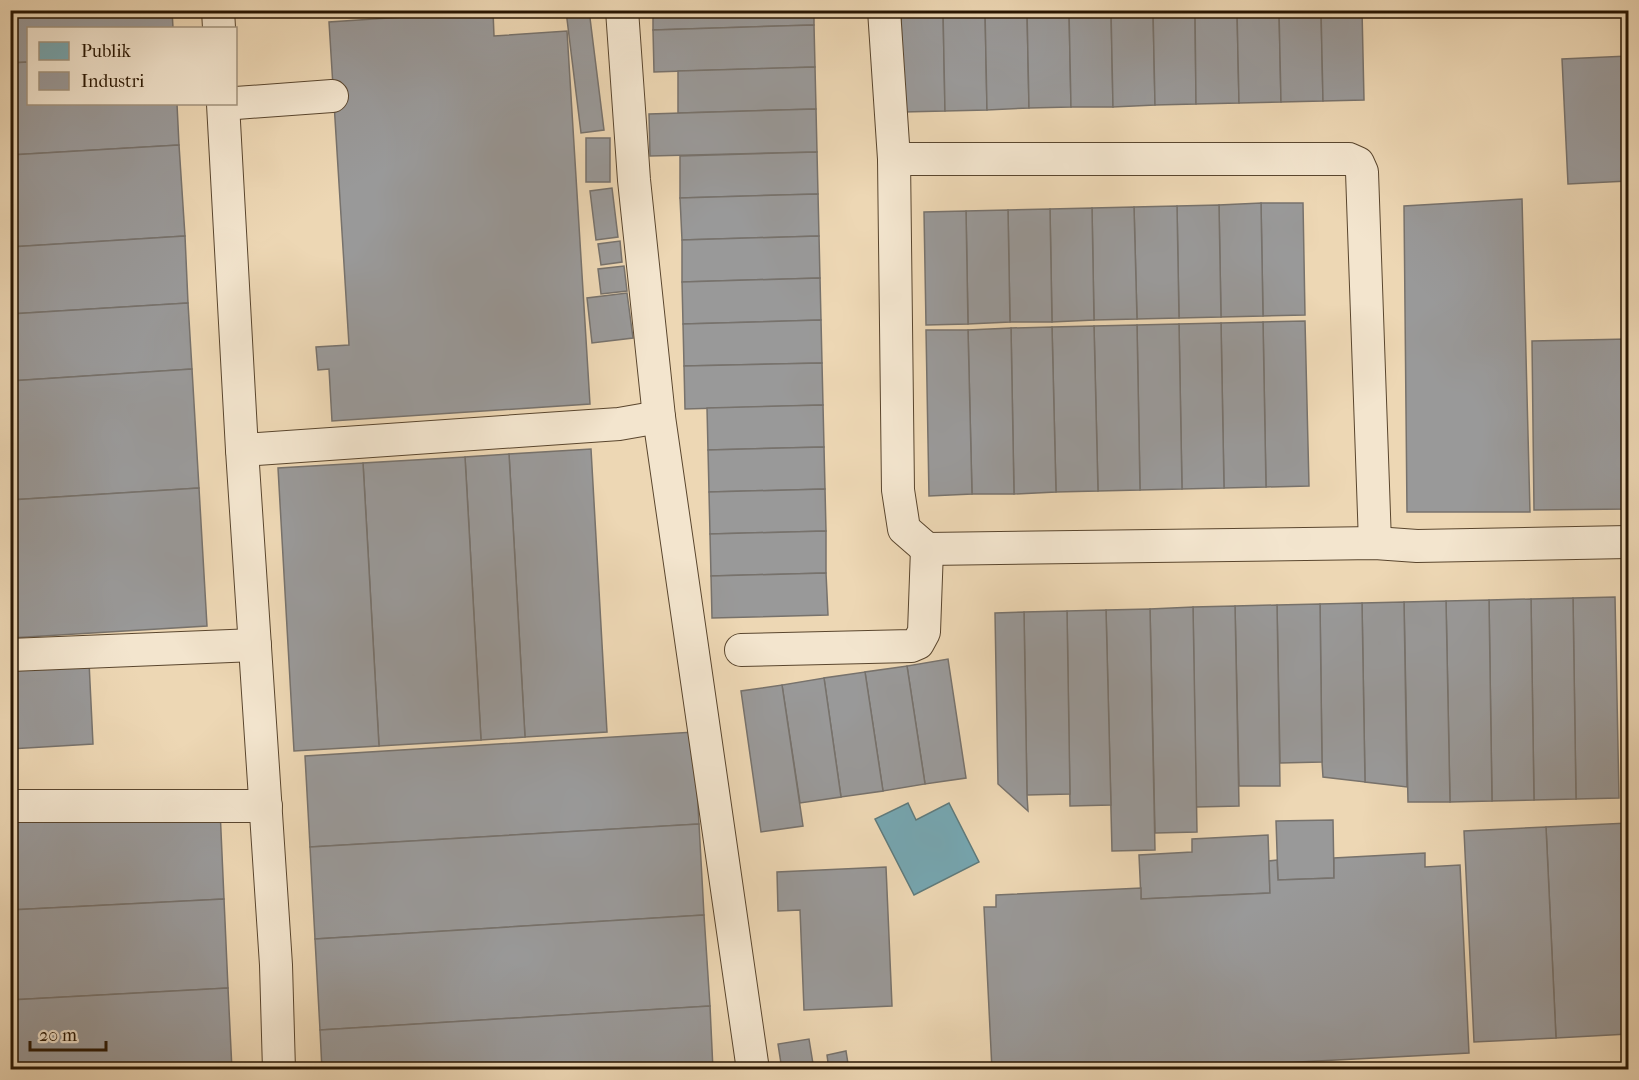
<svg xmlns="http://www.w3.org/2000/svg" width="1639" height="1080" font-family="'IM FELL French Canon',serif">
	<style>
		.public { fill: #76a5af; stroke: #5f7a7b; stroke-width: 1.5 }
		.industry { fill: #999; stroke: #77726c; stroke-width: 1.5 }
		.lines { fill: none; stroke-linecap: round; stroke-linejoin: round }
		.minor-casing { stroke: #5a462e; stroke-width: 34 }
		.minor { stroke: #f3e5ce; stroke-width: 32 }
	</style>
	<rect width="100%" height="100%" fill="#edd7b4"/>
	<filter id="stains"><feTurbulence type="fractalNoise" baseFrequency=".00333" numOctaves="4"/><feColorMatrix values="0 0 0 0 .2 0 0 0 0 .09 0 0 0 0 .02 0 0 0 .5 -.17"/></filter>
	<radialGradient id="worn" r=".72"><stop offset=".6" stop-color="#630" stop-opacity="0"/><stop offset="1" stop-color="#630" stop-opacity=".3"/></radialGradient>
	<!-- public -->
	<polygon class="public" points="908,803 916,820 949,803 979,862 914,895 875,819"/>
	<!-- industry -->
	<g class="industry">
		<polygon points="10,10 172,10 173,28 28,28 28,62 10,63"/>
		<polygon points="589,10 604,130 581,133 566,11"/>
		<polygon points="653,10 814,10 814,25 653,30"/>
		<polygon points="901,10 943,10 945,111 903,112"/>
		<polygon points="943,10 985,10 987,110 945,111"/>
		<polygon points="985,10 1027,10 1029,108 987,110"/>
		<polygon points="1027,10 1069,10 1071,107 1029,108"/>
		<polygon points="1069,10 1111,10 1113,107 1071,107"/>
		<polygon points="1111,10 1153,10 1155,105 1113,107"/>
		<polygon points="1153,10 1195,10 1196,104 1155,105"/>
		<polygon points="1195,10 1237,10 1239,103 1196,104"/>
		<polygon points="1237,10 1279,10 1281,102 1239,103"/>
		<polygon points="1279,10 1321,10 1323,101 1281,102"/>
		<polygon points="1321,10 1362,10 1364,100 1323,101"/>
		<polygon points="493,11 494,36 567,31 590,404 332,421 329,369 318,370 316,347 349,345 329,22"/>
		<polygon points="814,25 815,67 654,72 653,30"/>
		<polygon points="1628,56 1628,181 1568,184 1562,59"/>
		<polygon points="28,62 28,104 177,104 179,145 10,155 10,63"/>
		<polygon points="815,67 816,109 678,113 678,71"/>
		<polygon points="816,109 817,152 650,156 649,114"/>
		<rect x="586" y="138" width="24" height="44"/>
		<polygon points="179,145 185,236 10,247 10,155"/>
		<polygon points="817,152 818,194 680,198 680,156"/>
		<polygon points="612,188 618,237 596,240 590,191"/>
		<polygon points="818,194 819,236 682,240 680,198"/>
		<polygon points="1522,199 1530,512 1407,512 1404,206"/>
		<polygon points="1261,203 1303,203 1305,315 1263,316"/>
		<polygon points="1261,203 1263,316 1221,317 1219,205"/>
		<polygon points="1219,205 1221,317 1179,318 1177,206"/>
		<polygon points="1177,206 1179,318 1137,319 1134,207"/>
		<polygon points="1134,207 1137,319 1094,320 1092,208"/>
		<polygon points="1092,208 1094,320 1052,322 1050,209"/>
		<polygon points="1050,209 1052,322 1010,322 1008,210"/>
		<polygon points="1008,210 1010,322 968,324 966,211"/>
		<polygon points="966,211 968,324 926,325 924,212"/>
		<polygon points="185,236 188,303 10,314 10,247"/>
		<polygon points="819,236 820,278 682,282 682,240"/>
		<polygon points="620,241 622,262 601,265 598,244"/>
		<polygon points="624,266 627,291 601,294 598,269"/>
		<polygon points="820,278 821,320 683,324 682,282"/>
		<polygon points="627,293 633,338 592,343 587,298"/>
		<polygon points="188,303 192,369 10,381 10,314"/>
		<polygon points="821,320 822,363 684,366 683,324"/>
		<polygon points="1305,321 1309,486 1266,487 1263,322"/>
		<polygon points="1263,322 1266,487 1224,488 1221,323"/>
		<polygon points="1221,323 1224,488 1182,489 1179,324"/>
		<polygon points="1179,324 1182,489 1140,490 1137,325"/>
		<polygon points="1137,325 1140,490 1098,491 1094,326"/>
		<polygon points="1094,326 1098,491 1056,492 1052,327"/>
		<polygon points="1052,327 1056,492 1014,494 1011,328"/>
		<polygon points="1011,328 1014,494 972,494 968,330"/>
		<polygon points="926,330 968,330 972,494 929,496"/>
		<polygon points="1628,339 1628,509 1534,510 1532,341"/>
		<polygon points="822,363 823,405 685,409 684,366"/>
		<polygon points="192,369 199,488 10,500 10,381"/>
		<polygon points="823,405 824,447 708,450 707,408"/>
		<polygon points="824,447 825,489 709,492 708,450"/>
		<polygon points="591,449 607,732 525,737 509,454"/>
		<polygon points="509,454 525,737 481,740 465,457"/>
		<polygon points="465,457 481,740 379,746 363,463"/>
		<polygon points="363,463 379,746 294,751 278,468"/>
		<polygon points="199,488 207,626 10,638 10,500"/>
		<polygon points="825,489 826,531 710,534 709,492"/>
		<polygon points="826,531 826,573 711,576 710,534"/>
		<polygon points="826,573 828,615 712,618 711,576"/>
		<polygon points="1615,597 1619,798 1576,799 1573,598"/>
		<polygon points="1573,598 1576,799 1534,800 1531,599"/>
		<polygon points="1531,599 1534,800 1492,801 1489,600"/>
		<polygon points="1489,600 1492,801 1450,802 1446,601"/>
		<polygon points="1446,601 1450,802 1408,802 1404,602"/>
		<polygon points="1404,602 1407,787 1365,782 1362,603"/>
		<polygon points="1362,603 1365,782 1323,777 1322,762 1320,604"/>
		<polygon points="1320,604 1322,762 1280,763 1277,605"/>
		<polygon points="1277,605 1280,786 1239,786 1235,606"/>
		<polygon points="1235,606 1239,806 1196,807 1193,607"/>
		<polygon points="1193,607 1197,832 1155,833 1150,609"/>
		<polygon points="1150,609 1155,850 1112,851 1106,610"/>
		<polygon points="1106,610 1111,805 1070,806 1067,611"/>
		<polygon points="1067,611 1070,794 1027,795 1024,612"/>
		<polygon points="1024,612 1027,795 1028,811 998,784 995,613"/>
		<polygon points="948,659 966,778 925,784 907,666"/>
		<polygon points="89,662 93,744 10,749 10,666"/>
		<polygon points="907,666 925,784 883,791 865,672"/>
		<polygon points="865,672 883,791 841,797 824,678"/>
		<polygon points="824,678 841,797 800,803 782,685"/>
		<polygon points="782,685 803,826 761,832 741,691"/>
		<polygon points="694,732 699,824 310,847 305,756"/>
		<polygon points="220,809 224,899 10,910 10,820"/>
		<polygon points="1333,820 1334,878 1278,880 1276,821"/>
		<polygon points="1628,823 1628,1034 1556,1038 1546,827"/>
		<polygon points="699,824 704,915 315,939 310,847"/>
		<polygon points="1546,827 1556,1038 1474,1042 1464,831"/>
		<polygon points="1268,835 1270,893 1141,899 1139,855 1192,852 1192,839"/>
		<polygon points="1425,853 1425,867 1460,865 1469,1053 1148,1070 992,1070 984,907 996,907 996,895 1141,888 1141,899 1270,893 1269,861 1277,860 1278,880 1334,878 1334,858"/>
		<polygon points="886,867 892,1006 804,1010 800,910 778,911 777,872"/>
		<polygon points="224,899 228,988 10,1000 10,910"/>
		<polygon points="704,915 710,1006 320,1030 315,939"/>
		<polygon points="228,988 232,1070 10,1070 10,1000"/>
		<polygon points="710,1006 713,1070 322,1070 320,1030"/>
		<polygon points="809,1039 814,1070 782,1070 778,1044"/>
		<polygon points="846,1051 849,1070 829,1070 827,1055"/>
	</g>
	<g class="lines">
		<defs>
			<g id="minor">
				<polyline points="218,10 219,28"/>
				<polyline points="622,10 634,180 659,417 753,1070"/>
				<polyline points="884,10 894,159 898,490 904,529 927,549 1375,543 1417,546 1628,542"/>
				<polyline points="236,103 332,96"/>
				<polyline points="223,104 242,450 276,965 279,1070"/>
				<polyline points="894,159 1349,159 1358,163 1362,172 1375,543"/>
				<polyline points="242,450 619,424 659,417"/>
				<polyline points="741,650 911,646 918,643 924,632 927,549"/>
				<polyline points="10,655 255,645"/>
				<polyline points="10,806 266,806"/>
			</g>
		</defs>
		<!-- minor casing -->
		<use href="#minor" class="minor-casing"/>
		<!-- minor -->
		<use href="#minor" class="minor"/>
	</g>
	<!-- margin -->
	<rect width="1639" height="1080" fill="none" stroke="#edd7b4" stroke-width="36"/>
	<rect x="12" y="12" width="1615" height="1056" fill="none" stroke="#291602" stroke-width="3"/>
	<rect x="18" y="18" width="1603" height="1044" fill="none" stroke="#291602" stroke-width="1.5"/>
	<!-- legend -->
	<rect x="27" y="27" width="210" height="78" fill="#f3e5ce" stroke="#a2927c" stroke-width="1.5"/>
	<rect x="39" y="42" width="30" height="18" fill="#76a5af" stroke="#a2927c" stroke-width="1.5"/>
	<text x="81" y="57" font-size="18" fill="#291602">Publik</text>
	<rect x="39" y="72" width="30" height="18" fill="#999999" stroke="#a2927c" stroke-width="1.5"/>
	<text x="81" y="87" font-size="18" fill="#291602">Industri</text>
	<!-- scale -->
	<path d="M30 1041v9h76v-9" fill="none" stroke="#291602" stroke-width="3"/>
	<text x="39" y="1041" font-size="18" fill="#291602" stroke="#f3e5ce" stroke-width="4.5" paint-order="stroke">20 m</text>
	<rect width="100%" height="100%" filter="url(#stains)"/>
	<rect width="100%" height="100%" fill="url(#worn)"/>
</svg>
